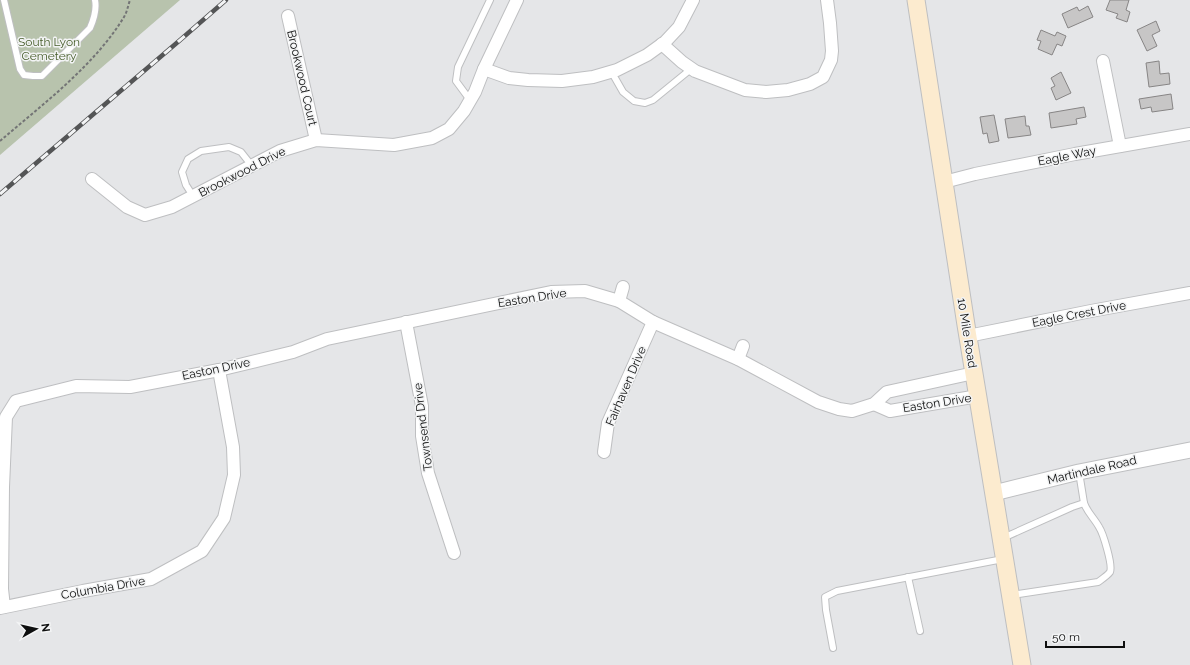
<svg xmlns="http://www.w3.org/2000/svg" width="1190" height="665" font-family="Raleway,sans-serif">
	<style>
		.green { fill: #b8c3ad }
		.building { fill: #c7c6c6; stroke: #878585 }
		.lines { fill: none; stroke-linecap: round; stroke-linejoin: round }
		.service-casing { stroke: #bebfc1; stroke-width: 8 }
		.minor-casing { stroke: #bebfc1; stroke-width: 14 }
		.tertiary-casing { stroke: #bebfc1; stroke-width: 17 }
		.secondary-casing { stroke: #bebfc1; stroke-width: 19 }
		.path { stroke: #737475; stroke-width: 2; stroke-dasharray: 3 2; stroke-linecap: butt }
		.service { stroke: #fff; stroke-width: 6 }
		.minor { stroke: #fff; stroke-width: 12 }
		.tertiary { stroke: #fff; stroke-width: 15 }
		.secondary { stroke: #fcebcf; stroke-width: 17 }
		.rail-casing { stroke: #545556; stroke-width: 4.5 }
		.rail { stroke: #f3f4f5; stroke-width: 3; stroke-dasharray: 9; stroke-linecap: butt }
		.labels { text-anchor: middle; dominant-baseline: central; stroke-width: 3; stroke-linejoin: round; paint-order: stroke }
		.park-label { font-size: 12px; fill: #485e2c; stroke: #f3f4f5 }
		.street-label { font-size: 12px; fill: #0e0f0f; stroke: #f3f4f5 }
	</style>
	<rect width="100%" height="100%" fill="#e5e6e8"/>
	<!-- green -->
	<polygon class="green" points="0,0 180,0 0,155"/>
	<!-- building -->
	<g class="building">
		<polygon points="1110,0 1129,0 1126,10 1130,12 1127,22 1116,18 1118,14 1106,10"/>
		<polygon points="1088,6 1093,17 1068,28 1062,14 1077,7 1079,11"/>
		<polygon points="1156,21 1160,31 1152,35 1157,46 1147,51 1137,30"/>
		<polygon points="1041,30 1055,36 1057,32 1066,36 1062,46 1057,44 1052,55 1038,49 1041,41 1037,40"/>
		<polygon points="1159,61 1160,74 1169,73 1170,84 1149,87 1146,63"/>
		<polygon points="1061,72 1071,93 1056,100 1051,88 1055,86 1051,78"/>
		<polygon points="1171,94 1173,109 1152,112 1151,107 1141,109 1139,99"/>
		<polygon points="1084,107 1086,117 1076,119 1077,124 1051,128 1049,113"/>
		<polygon points="994,115 999,141 989,143 987,133 983,134 980,117"/>
		<polygon points="1025,116 1026,126 1029,126 1031,135 1008,138 1005,119"/>
	</g>
	<g class="lines">
		<defs>
			<g id="service">
				<path d="M4,0L20,69L24,75L33,76H42L90,28C94,19 97,10 95,0"/>
				<polyline points="611,71 623,92 634,101 645,103 653,100 691,69"/>
				<polyline points="470,100 456,81 458,67 490,0"/>
				<polyline points="193,196 186,185 182,172 188,159 201,151 229,147 241,152 252,166"/>
				<polyline points="1003,538 1072,507 1084,503"/>
				<polyline points="908,577 920,631"/>
				<path d="M1012,595L1098,582C1102,579 1107,576 1110,572C1113,565 1103,533 1099,527C1094,518 1087,512 1084,503L1079,472"/>
				<polyline points="833,648 826,610 825,597 837,591 1003,559"/>
			</g>
			<g id="minor">
				<polyline points="288,16 316,140"/>
				<polyline points="662,44 682,62 695,71 745,90 766,92 788,90 810,84 823,77 831,60 832,51 830,23 827,0"/>
				<polyline points="1103,61 1120,146"/>
				<polyline points="484,69 509,78 528,80 562,81 593,77 617,70 647,55 665,42 679,27 693,0"/>
				<polyline points="92,179 127,207 145,215 172,207 280,151 316,140 394,145 432,138 449,129 464,111 475,92 484,69 517,0"/>
				<polyline points="944,182 975,174 1075,154 1190,134"/>
				<polyline points="619,301 623,287"/>
				<polyline points="406,322 422,406 422,436 428,473 454,553"/>
				<polyline points="968,336 1091,311 1190,293"/>
				<polyline points="738,359 743,346"/>
				<polyline points="874,404 890,411 978,396"/>
				<polyline points="604,452 608,423 653,322"/>
				<polyline points="4,607 2,589 3,487 6,417 16,401 76,386 130,387 219,370 293,352 327,339 551,292 585,291 619,301 653,322 738,359 818,402 839,409 852,411 874,404 887,392 974,373"/>
				<polyline points="0,608 83,591 151,579 202,551 224,518 234,475 233,447 219,370"/>
			</g>
			<polyline id="tertiary" points="994,493 1079,472 1190,450"/>
			<polyline id="secondary" points="916,0 966,325 1022,665"/>
		</defs>
		<!-- service casing -->
		<use href="#service" class="service-casing"/>
		<!-- minor casing -->
		<use href="#minor" class="minor-casing"/>
		<!-- tertiary casing -->
		<use href="#tertiary" class="tertiary-casing"/>
		<!-- secondary casing -->
		<use href="#secondary" class="secondary-casing"/>
		<!-- path -->
		<path class="path" d="M0,141C43,104 94,66 124,17C127,12 128,6 130,0"/>
		<!-- service -->
		<use href="#service" class="service"/>
		<!-- minor -->
		<use href="#minor" class="minor"/>
		<!-- tertiary -->
		<use href="#tertiary" class="tertiary"/>
		<!-- secondary -->
		<use href="#secondary" class="secondary"/>
		<defs>
			<polyline id="rail" points="0,194 179,41 226,0"/>
		</defs>
		<!-- rail casing -->
		<use href="#rail" class="rail-casing"/>
		<!-- rail -->
		<use href="#rail" class="rail"/>
	</g>
	<g class="labels">
		<!-- park labels -->
		<g class="park-label">
			<text x="49" y="42">South Lyon<tspan x="49" dy="14">Cemetery</tspan></text>
		</g>
		<!-- street labels -->
		<g class="street-label">
			<text transform="translate(302 78) rotate(77)">Brookwood Court</text>
			<text transform="translate(1067 156) rotate(-11)">Eagle Way</text>
			<text transform="translate(242 172) rotate(-27)">Brookwood Drive</text>
			<text transform="translate(532 298) rotate(-9)">Easton Drive</text>
			<text transform="translate(1079 314) rotate(-11)">Eagle Crest Drive</text>
			<text transform="translate(967 333) rotate(81)">10 Mile Road</text>
			<text transform="translate(216 369) rotate(-12)">Easton Drive</text>
			<text transform="translate(626 386) rotate(-67)">Fairhaven Drive</text>
			<text transform="translate(937 403) rotate(-9)">Easton Drive</text>
			<text transform="translate(423 427) rotate(-97)">Townsend Drive</text>
			<text transform="translate(1092 470) rotate(-13)">Martindale Road</text>
			<text transform="translate(103 588) rotate(-10)">Columbia Drive</text>
		</g>
	</g>
	<!-- north arrow -->
	<g transform="translate(36 629) rotate(82)" stroke="#f3f4f5" stroke-width="3" paint-order="stroke">
	<path d="M0-3L7 15L0 10L-7 15Z" fill="#0e0f0f"/>
	<text y="-6" font-size="11" font-weight="bold" text-anchor="middle" fill="#0e0f0f">N</text>
	</g>
	<!-- scale -->
	<path d="M1046 641v6h78v-6" fill="none" stroke="#0e0f0f" stroke-width="2"/>
	<text x="1052" y="641" font-size="12" fill="#0e0f0f" stroke="#f3f4f5" stroke-width="3" paint-order="stroke">50 m</text>
</svg>
